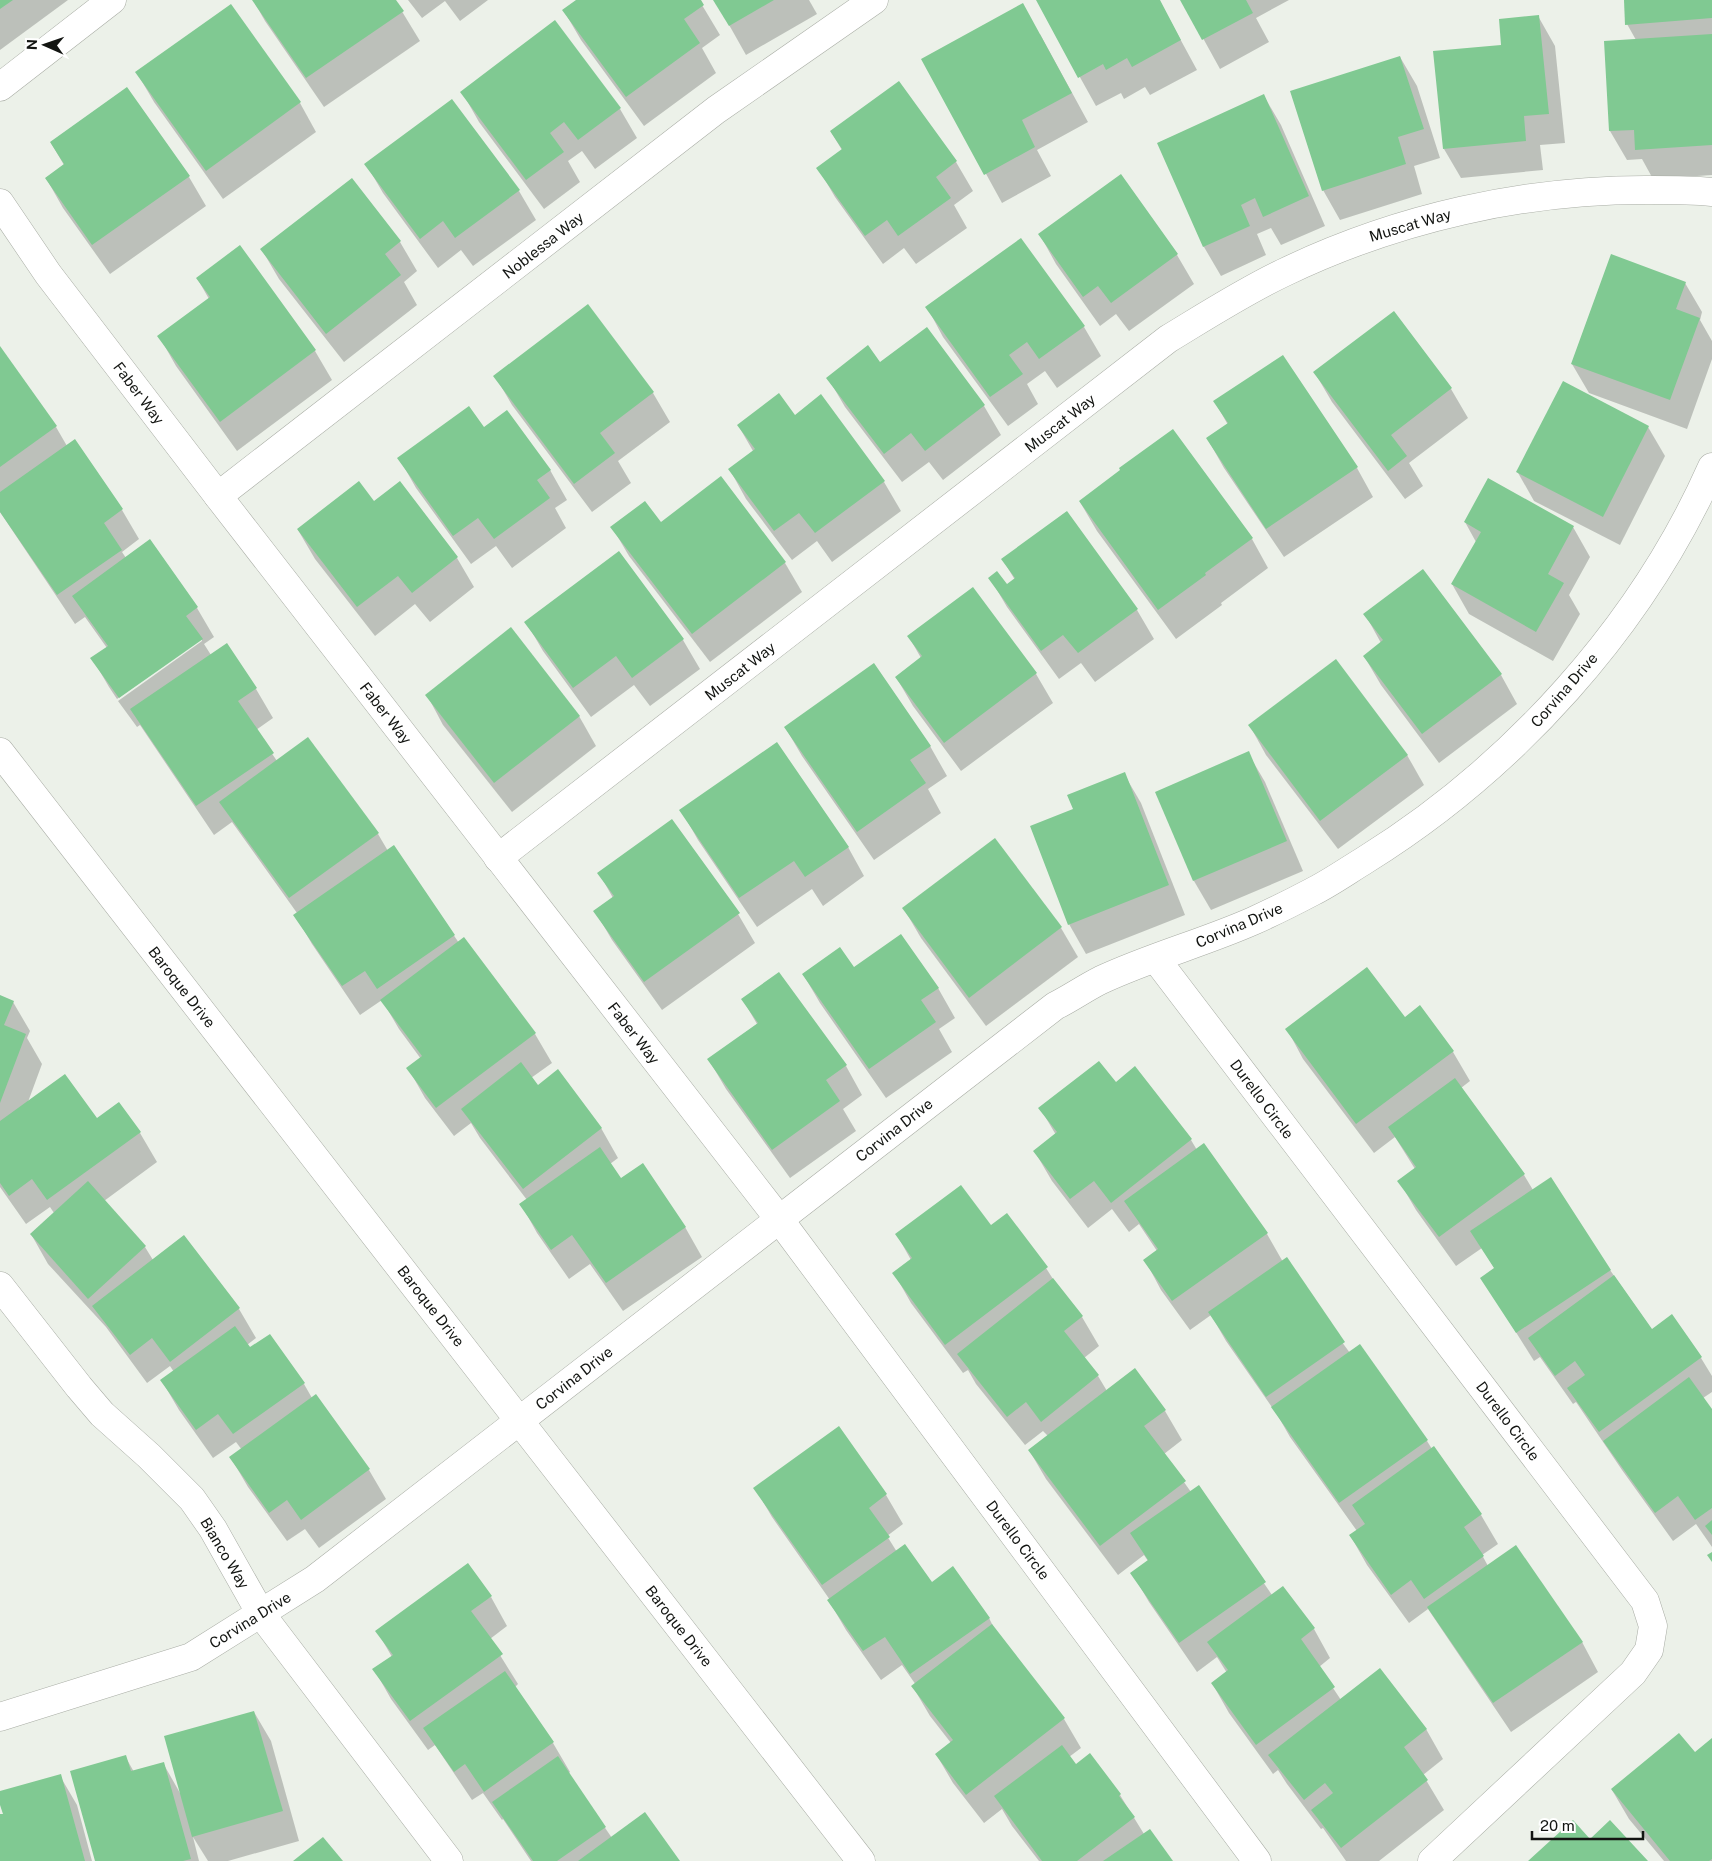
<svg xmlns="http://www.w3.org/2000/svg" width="1712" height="1861" font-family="'Public Sans',sans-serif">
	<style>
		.shadow { fill: #0003 }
		.building { fill: #80c992 }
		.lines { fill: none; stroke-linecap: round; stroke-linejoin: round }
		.minor-casing { stroke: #a9ada5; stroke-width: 29 }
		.tertiary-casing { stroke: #a9ada5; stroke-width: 29 }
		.minor { stroke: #fff; stroke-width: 28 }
		.tertiary { stroke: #fff; stroke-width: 28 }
		.labels { text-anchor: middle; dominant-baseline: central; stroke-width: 4; stroke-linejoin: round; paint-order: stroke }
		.street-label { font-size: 15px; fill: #131512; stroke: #fff }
	</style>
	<rect width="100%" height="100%" fill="#ecf1e9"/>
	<!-- shadow -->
	<g class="shadow">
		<polygon points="0,0 68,0 0,50"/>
		<polygon points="253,0 395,0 420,41 324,107 265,21"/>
		<polygon points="408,0 488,0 460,21 445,1 422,18"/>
		<polygon points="579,0 699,0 720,35 702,48 716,73 644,126 581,40 564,11"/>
		<polygon points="715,0 809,0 817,14 746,55"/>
		<polygon points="1037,0 1159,0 1197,70 1150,95 1145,87 1124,99 1121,93 1096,106"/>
		<polygon points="1182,0 1289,0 1256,18 1269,42 1220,69"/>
		<polygon points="1625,0 1712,0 1712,175 1653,179 1642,159 1627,160 1610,131 1636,40 1627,24"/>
		<polygon points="230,6 300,103 316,132 223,199 154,102 137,73"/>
		<polygon points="1538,16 1555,46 1565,143 1540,145 1543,170 1461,178 1444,149"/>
		<polygon points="1040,34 1088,122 1037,150 1051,176 1002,203 923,59"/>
		<polygon points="1400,57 1417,86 1440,158 1414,166 1422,194 1340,220 1323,190"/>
		<polygon points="899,83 956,162 973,191 954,205 967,228 916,264 904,248 883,264 835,197 818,168 842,150 831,132"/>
		<polygon points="127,89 189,177 206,206 110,274 63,208 46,178 64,165 51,143"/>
		<polygon points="462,92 620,109 637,138 595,169 582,151 568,161 580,182 544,209 479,122"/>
		<polygon points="1264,96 1281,125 1325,226 1281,245 1271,228 1257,234 1266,255 1221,276 1204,247 1158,143"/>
		<polygon points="366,164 519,191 536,220 473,266 461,250 438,268 383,193"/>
		<polygon points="1121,176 1177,255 1194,284 1129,331 1116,314 1100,326 1056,264 1040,235"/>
		<polygon points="351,180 400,242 417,271 404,282 417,305 344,362 279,279 262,250"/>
		<polygon points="240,247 315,351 332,380 237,451 176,366 159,336 209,299 197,278"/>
		<polygon points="1685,283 1702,312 1700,320 1712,341 1712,359 1687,429 1589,393 1572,364"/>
		<polygon points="588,306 653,393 670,422 618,461 631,483 592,512 512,405 495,376"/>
		<polygon points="927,307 1084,327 1101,356 1057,388 1045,371 1027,384 1038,404 1008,426 943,337"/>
		<polygon points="1394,313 1451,389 1468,418 1409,463 1423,486 1405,499 1332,402 1315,373"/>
		<polygon points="0,348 56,427 67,446 75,441 122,510 139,539 122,552 126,558 150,541 197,608 214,637 204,644 211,655 226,645 256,689 273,718 256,730 277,761 378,834 388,851 394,847 459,943 464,939 535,1034 552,1063 531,1078 538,1086 601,1128 618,1158 610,1164 621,1180 685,1227 702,1257 623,1311 590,1264 569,1279 537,1233 521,1204 527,1200 480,1138 471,1123 454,1136 425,1098 408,1068 421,1059 399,1029 382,1000 360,1015 312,944 295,915 297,913 232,822 214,835 140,725 137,727 118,701 202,641 202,638 117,699 109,687 92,658 107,648 85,617 75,624 0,512"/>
		<polygon points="880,364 984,406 1001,435 943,480 929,462 902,482 845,407 828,378"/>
		<polygon points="1215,402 1357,468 1373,497 1284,557 1224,468 1207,438 1228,425"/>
		<polygon points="794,417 884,482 901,511 832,562 817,541 792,560 746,499 730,470 753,451 738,425"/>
		<polygon points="1648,427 1665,456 1620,545 1534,501 1517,471"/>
		<polygon points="483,429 550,470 567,500 555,508 566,528 512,568 496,546 471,564 416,488 399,458"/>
		<polygon points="399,483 457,558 474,587 430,622 415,604 375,636 315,559 298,530 374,503"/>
		<polygon points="1080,502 1252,539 1268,568 1221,603 1222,605 1176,639 1097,531"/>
		<polygon points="1066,512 1137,610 1154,639 1095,682 1081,663 1059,679 1007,607 990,578 1006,586 1015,580 1003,560"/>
		<polygon points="1465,522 1573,527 1590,557 1569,595 1580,614 1553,661 1469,614 1452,584 1476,542"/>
		<polygon points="660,524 785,563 802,592 710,662 629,556 612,527"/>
		<polygon points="619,553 683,640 700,669 650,706 634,685 591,717 543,651 526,622"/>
		<polygon points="973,589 1036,674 1053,703 961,771 913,706 896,677 921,658 909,637"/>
		<polygon points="1365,614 1501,675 1517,704 1439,763 1381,685 1364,656 1381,643"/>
		<polygon points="427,695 579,716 596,746 512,812 443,725"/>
		<polygon points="1250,726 1407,755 1424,785 1338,849 1266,755"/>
		<polygon points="785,727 930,746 947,776 928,789 941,813 874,860 802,756"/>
		<polygon points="1248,753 1265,782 1303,871 1211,910 1194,881 1157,792"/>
		<polygon points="1124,774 1141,803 1185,915 1086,954 1069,924 1074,810"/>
		<polygon points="681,810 848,847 864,876 823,906 812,889 757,927 698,840"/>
		<polygon points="599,873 738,914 755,943 662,1010 612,940 595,911 613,898"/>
		<polygon points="904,909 1061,928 1078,957 986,1026 921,938"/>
		<polygon points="854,969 938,988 955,1018 939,1029 952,1052 886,1098 820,1003 803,974"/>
		<polygon points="779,974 846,1066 862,1095 843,1109 856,1131 790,1178 726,1089 709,1060 757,1024 743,1000"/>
		<polygon points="0,997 13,1002 30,1031 27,1038 42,1064 28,1102 96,1120 118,1103 140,1133 157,1162 104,1201 145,1247 153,1260 184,1236 239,1309 256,1338 247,1345 304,1384 312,1398 316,1396 369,1470 386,1499 319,1548 305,1529 287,1541 248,1487 231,1458 242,1450 236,1442 213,1458 179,1410 162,1381 174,1372 170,1366 147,1383 106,1327 48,1264 31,1234 54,1213 50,1207 26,1224 0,1187"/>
		<polygon points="1420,1007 1453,1052 1470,1081 1461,1088 1524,1175 1533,1190 1610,1270 1652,1330 1672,1316 1701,1358 1712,1376 1712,1392 1703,1398 1712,1411 1712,1547 1696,1524 1673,1541 1622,1470 1576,1402 1573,1404 1540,1357 1534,1361 1482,1278 1495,1269 1482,1248 1456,1266 1416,1210 1399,1181 1415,1169 1395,1137 1374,1153 1303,1059 1287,1029 1405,1018"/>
		<polygon points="1135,1068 1191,1140 1197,1150 1204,1145 1267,1234 1283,1262 1350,1353 1427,1441 1432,1449 1434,1448 1481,1515 1498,1544 1482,1555 1488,1566 1582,1642 1598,1672 1511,1732 1428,1609 1409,1623 1367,1565 1350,1535 1357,1531 1290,1437 1278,1416 1226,1341 1211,1315 1190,1330 1161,1290 1145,1260 1157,1251 1139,1224 1129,1232 1112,1209 1088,1228 1052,1181 1035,1152 1056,1135 1040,1108 1116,1083"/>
		<polygon points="991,1227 1046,1268 1053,1279 1082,1317 1099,1346 1084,1358 1098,1376 1107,1391 1165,1411 1182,1440 1164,1454 1191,1492 1198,1487 1272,1595 1314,1629 1330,1658 1319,1667 1341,1700 1426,1729 1443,1759 1423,1775 1444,1810 1379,1861 1346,1861 1323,1828 1321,1829 1287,1784 1278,1770 1273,1774 1229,1713 1212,1683 1227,1673 1217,1657 1197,1672 1149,1602 1132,1573 1148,1561 1144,1555 1118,1575 1046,1479 1029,1450 1048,1436 1043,1431 1025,1445 976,1384 968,1370 963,1373 911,1303 894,1273 911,1260 897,1235"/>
		<polygon points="839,1428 886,1495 903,1524 887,1536 897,1552 931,1583 989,1618 997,1634 1064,1719 1081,1748 1069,1757 1076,1766 1120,1795 1144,1834 1171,1861 1039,1861 1012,1826 1002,1809 984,1823 953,1783 936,1754 951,1743 930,1716 913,1687 916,1685 902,1665 881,1680 846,1630 829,1601 830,1600 772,1517 755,1488"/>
		<polygon points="491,1597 507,1626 490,1639 518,1684 515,1687 553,1743 570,1772 568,1774 612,1838 678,1861 531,1861 503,1819 502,1820 483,1793 472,1800 435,1745 428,1750 391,1699 374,1669 392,1657 377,1631"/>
		<polygon points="254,1712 271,1741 299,1841 228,1861 208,1861 193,1837 199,1861 97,1861 125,1756 134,1772 163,1763 180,1793"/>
		<polygon points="1712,1740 1712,1861 1664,1861 1629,1819 1612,1790 1695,1754"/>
		<polygon points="60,1776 77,1805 92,1861 0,1861 0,1816 4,1815 0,1800 0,1792"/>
	</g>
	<!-- building -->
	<g class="building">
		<polygon points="0,0 13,0 0,9"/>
		<polygon points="252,0 396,0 404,11 306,78"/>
		<polygon points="576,0 701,0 704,5 684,19 700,43 626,97 562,10"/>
		<polygon points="713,0 774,0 729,26"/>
		<polygon points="1036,0 1160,0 1181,40 1132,67 1127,58 1106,70 1103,64 1078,78"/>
		<polygon points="1180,0 1246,0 1253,13 1202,40"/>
		<polygon points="1624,0 1712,0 1712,18 1625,25"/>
		<polygon points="1023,3 1072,93 1022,120 1035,147 984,175 921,59"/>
		<polygon points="231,4 301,102 206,171 135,72"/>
		<polygon points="1539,15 1549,114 1524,116 1526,141 1443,149 1433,51 1501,45 1499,19"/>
		<polygon points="555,20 621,108 578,140 564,122 550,133 564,152 526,180 460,92"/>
		<polygon points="1712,34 1712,145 1635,150 1634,130 1609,131 1604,41"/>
		<polygon points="1400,56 1424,129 1398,137 1406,164 1322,191 1290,91"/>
		<polygon points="899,81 957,161 936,177 951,198 898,236 887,220 865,236 816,168 842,149 830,131"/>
		<polygon points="127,87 190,176 92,245 45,178 64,164 50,142"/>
		<polygon points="1264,94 1309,196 1263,217 1255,198 1241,205 1250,226 1203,247 1157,143"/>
		<polygon points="452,99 520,190 455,238 443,221 420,239 364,164"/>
		<polygon points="1121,174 1178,254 1111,303 1098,286 1083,297 1038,234"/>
		<polygon points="352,178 401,241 385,254 401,275 326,334 260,249"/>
		<polygon points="1021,238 1085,326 1039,359 1027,342 1009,355 1023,374 990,397 925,307"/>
		<polygon points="240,245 316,350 220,422 157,336 210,297 196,278"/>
		<polygon points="1611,254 1686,282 1676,309 1700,318 1670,400 1571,364"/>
		<polygon points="588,304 654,392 600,433 615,453 574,484 493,376"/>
		<polygon points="1394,311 1452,388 1391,435 1407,456 1388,471 1313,372"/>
		<polygon points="927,327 985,405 925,451 911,433 884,454 826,378 868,345 880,362"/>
		<polygon points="0,346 57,426 0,467"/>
		<polygon points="1283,355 1358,467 1266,529 1206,438 1228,423 1213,401"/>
		<polygon points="1563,381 1649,426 1603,517 1516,472"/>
		<polygon points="779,393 795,415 821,394 885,481 815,533 799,513 774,531 728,469 755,449 737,425"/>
		<polygon points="469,406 484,427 507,410 551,470 537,480 550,498 494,539 478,518 453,536 397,458"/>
		<polygon points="1173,429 1253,538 1205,573 1206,575 1158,610 1079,501 1120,470 1119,468"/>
		<polygon points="75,439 123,509 104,523 122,550 57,595 0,512 0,492"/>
		<polygon points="721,476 786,562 692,634 610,527 645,501 661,522"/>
		<polygon points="1488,478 1574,526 1548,574 1564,583 1536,632 1451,584 1481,532 1464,522"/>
		<polygon points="359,481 374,501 400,481 458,557 412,593 398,576 357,607 297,529"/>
		<polygon points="1067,511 1138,609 1078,653 1063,635 1041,651 988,578 997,571 1007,584 1015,578 1001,559"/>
		<polygon points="150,539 198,607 186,616 203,639 119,698 90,658 108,646 72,596"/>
		<polygon points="619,551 684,639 632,678 616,656 573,688 524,622"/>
		<polygon points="1423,569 1502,674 1422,734 1363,656 1383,640 1363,614"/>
		<polygon points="973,587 1037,673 944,743 895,677 922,656 907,636"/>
		<polygon points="511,627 580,716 494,783 425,695"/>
		<polygon points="227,643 257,688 238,701 274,753 196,806 130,709"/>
		<polygon points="1336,659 1408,755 1320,821 1248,725"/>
		<polygon points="874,663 931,746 910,760 926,783 857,832 784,727"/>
		<polygon points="308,737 379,833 289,898 219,802"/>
		<polygon points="777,742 849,847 805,877 794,861 739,898 679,810"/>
		<polygon points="1249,751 1287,841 1193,881 1155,792"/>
		<polygon points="1125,772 1169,885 1068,925 1030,826 1073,809 1067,795"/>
		<polygon points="672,819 740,913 644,982 593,911 614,896 597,873"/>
		<polygon points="995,838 1062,927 969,998 902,908"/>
		<polygon points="394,845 455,935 377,989 365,971 342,986 293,915"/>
		<polygon points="901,934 939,988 921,1000 936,1022 869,1069 802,974 840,947 854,967"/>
		<polygon points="464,937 536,1033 436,1108 406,1068 422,1056 380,1000"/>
		<polygon points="1367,967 1405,1017 1420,1005 1454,1051 1356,1124 1285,1029"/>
		<polygon points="779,972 847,1065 826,1080 840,1101 772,1150 707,1059 758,1023 741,999"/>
		<polygon points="0,995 14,1001 4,1025 26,1034 0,1103"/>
		<polygon points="1099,1061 1116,1082 1135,1066 1192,1139 1111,1203 1094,1181 1070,1199 1033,1151 1057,1132 1038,1108"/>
		<polygon points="521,1062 538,1085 558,1069 602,1128 523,1189 461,1109"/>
		<polygon points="65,1074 97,1118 119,1102 141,1132 47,1200 32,1179 9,1196 0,1183 0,1121"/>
		<polygon points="1455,1078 1525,1174 1439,1237 1397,1181 1416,1167 1388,1127"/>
		<polygon points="1204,1143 1268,1233 1172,1301 1143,1260 1158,1249 1124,1201"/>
		<polygon points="600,1147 621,1178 643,1163 686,1227 606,1283 572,1235 551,1250 519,1204"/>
		<polygon points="1551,1177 1611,1270 1516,1333 1480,1278 1494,1268 1470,1231"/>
		<polygon points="88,1181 146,1246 88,1299 30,1234"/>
		<polygon points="961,1185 991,1225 1007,1213 1048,1267 945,1345 892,1273 912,1258 895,1234"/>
		<polygon points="184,1235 240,1308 170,1362 152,1338 130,1355 92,1306"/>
		<polygon points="1287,1257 1345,1342 1266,1397 1208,1312"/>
		<polygon points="1614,1275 1652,1329 1672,1314 1702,1357 1599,1432 1567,1388 1585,1375 1575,1361 1555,1376 1528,1338"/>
		<polygon points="1053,1278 1083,1316 1064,1331 1099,1375 1041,1422 1026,1402 1007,1417 957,1354"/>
		<polygon points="235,1326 250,1347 270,1334 305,1383 233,1434 218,1414 196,1430 160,1380"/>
		<polygon points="1360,1344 1428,1440 1339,1503 1271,1407"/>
		<polygon points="1135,1368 1166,1410 1144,1426 1186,1481 1100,1546 1028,1450"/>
		<polygon points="1689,1377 1712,1409 1712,1508 1695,1520 1678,1496 1655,1513 1603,1441"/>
		<polygon points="316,1394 370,1469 301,1520 287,1500 269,1513 229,1457"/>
		<polygon points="839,1426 887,1494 869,1508 890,1537 822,1585 753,1488"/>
		<polygon points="1434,1446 1482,1514 1464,1527 1484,1556 1424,1599 1411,1580 1391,1595 1349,1535 1365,1524 1352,1505"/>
		<polygon points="1199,1485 1266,1582 1179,1643 1130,1573 1148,1560 1130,1533"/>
		<polygon points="1712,1520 1712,1535 1705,1526"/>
		<polygon points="905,1544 932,1582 953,1566 990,1618 910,1674 885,1637 863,1651 827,1600"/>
		<polygon points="1516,1545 1583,1642 1493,1703 1427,1607"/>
		<polygon points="1712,1552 1712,1562 1707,1555"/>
		<polygon points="468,1563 492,1596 471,1611 503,1654 410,1721 372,1669 393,1655 375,1631"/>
		<polygon points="1283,1586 1315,1628 1301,1639 1335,1687 1256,1745 1211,1683 1228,1670 1207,1642"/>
		<polygon points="992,1624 1065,1718 966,1795 935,1754 953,1740 911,1686"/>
		<polygon points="1380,1668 1427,1729 1404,1747 1428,1780 1341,1848 1311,1810 1333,1793 1325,1783 1304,1800 1268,1755"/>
		<polygon points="505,1671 554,1742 484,1792 465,1764 454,1772 423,1728"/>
		<polygon points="254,1711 283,1811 192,1837 164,1736"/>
		<polygon points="1679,1733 1695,1752 1712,1738 1712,1859 1709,1861 1670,1861 1611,1789"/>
		<polygon points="1062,1745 1076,1764 1090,1753 1121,1794 1119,1796 1135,1817 1077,1861 1042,1861 994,1796"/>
		<polygon points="126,1755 131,1771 164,1762 191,1859 183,1861 95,1861 70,1771"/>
		<polygon points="558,1756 606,1827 557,1861 533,1861 492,1802"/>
		<polygon points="61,1774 85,1861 0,1861 0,1814 3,1814 0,1805 0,1791"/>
		<polygon points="645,1812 680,1861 578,1861"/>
		<polygon points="1573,1820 1590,1839 1610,1820 1648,1861 1528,1861"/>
		<polygon points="1150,1829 1173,1861 1103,1861"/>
		<polygon points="323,1837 343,1861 293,1861"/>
	</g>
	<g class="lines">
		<defs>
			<g id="minor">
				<polyline points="0,87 112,0"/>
				<polyline points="0,203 48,274 218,496 779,1219 1257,1861"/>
				<polyline points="218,496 716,110 874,0"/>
				<path d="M498,858L1168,339C1206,316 1243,292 1283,273C1397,218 1525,189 1652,190C1672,190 1692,190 1712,192"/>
				<polyline points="1156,959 1645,1601 1653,1626 1649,1650 1633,1673 1432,1861"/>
				<polyline points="0,1286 79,1387 102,1414 149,1456 192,1499 213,1529 261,1614 449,1861"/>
				<path d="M0,1717L191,1657L315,1579L1055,1006C1071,998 1085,988 1101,980C1150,957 1203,943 1253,921C1273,912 1293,902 1312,892C1330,883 1347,871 1365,860C1513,768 1641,627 1712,467"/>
			</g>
			<polyline id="tertiary" points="0,752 861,1861"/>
		</defs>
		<!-- minor casing -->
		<use href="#minor" class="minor-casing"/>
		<!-- tertiary casing -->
		<use href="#tertiary" class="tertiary-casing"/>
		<!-- minor -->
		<use href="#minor" class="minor"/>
		<!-- tertiary -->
		<use href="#tertiary" class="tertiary"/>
	</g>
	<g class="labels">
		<!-- street labels -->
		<g class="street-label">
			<text transform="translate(1410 225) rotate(-16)">Muscat Way</text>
			<text transform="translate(543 245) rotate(-38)">Noblessa Way</text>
			<text transform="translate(139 393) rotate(53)">Faber Way</text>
			<text transform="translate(1060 423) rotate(-38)">Muscat Way</text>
			<text transform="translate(740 671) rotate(-38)">Muscat Way</text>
			<text transform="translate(1564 690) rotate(-49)">Corvina Drive</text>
			<text transform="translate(386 713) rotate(52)">Faber Way</text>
			<text transform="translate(1239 925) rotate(-23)">Corvina Drive</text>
			<text transform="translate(182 987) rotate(52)">Baroque Drive</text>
			<text transform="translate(634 1033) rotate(52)">Faber Way</text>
			<text transform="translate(1262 1099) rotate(53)">Durello Circle</text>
			<text transform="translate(894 1130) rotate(-38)">Corvina Drive</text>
			<text transform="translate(431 1306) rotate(52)">Baroque Drive</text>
			<text transform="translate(574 1378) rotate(-38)">Corvina Drive</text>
			<text transform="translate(1508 1421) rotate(53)">Durello Circle</text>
			<text transform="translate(1018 1540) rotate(53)">Durello Circle</text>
			<text transform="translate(225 1553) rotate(59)">Bianco Way</text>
			<text transform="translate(250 1620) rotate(-32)">Corvina Drive</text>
			<text transform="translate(679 1626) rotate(52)">Baroque Drive</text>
		</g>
	</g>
	<!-- north arrow -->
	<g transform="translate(45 45) rotate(272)" stroke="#ffffff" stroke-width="4" paint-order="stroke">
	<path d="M0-4L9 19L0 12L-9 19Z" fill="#131512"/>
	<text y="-8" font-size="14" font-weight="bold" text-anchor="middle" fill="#131512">N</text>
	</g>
	<!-- scale -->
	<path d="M1532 1831v8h111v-8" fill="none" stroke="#131512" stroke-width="2.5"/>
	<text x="1540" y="1831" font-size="15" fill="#131512" stroke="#ffffff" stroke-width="4" paint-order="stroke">20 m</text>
</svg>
